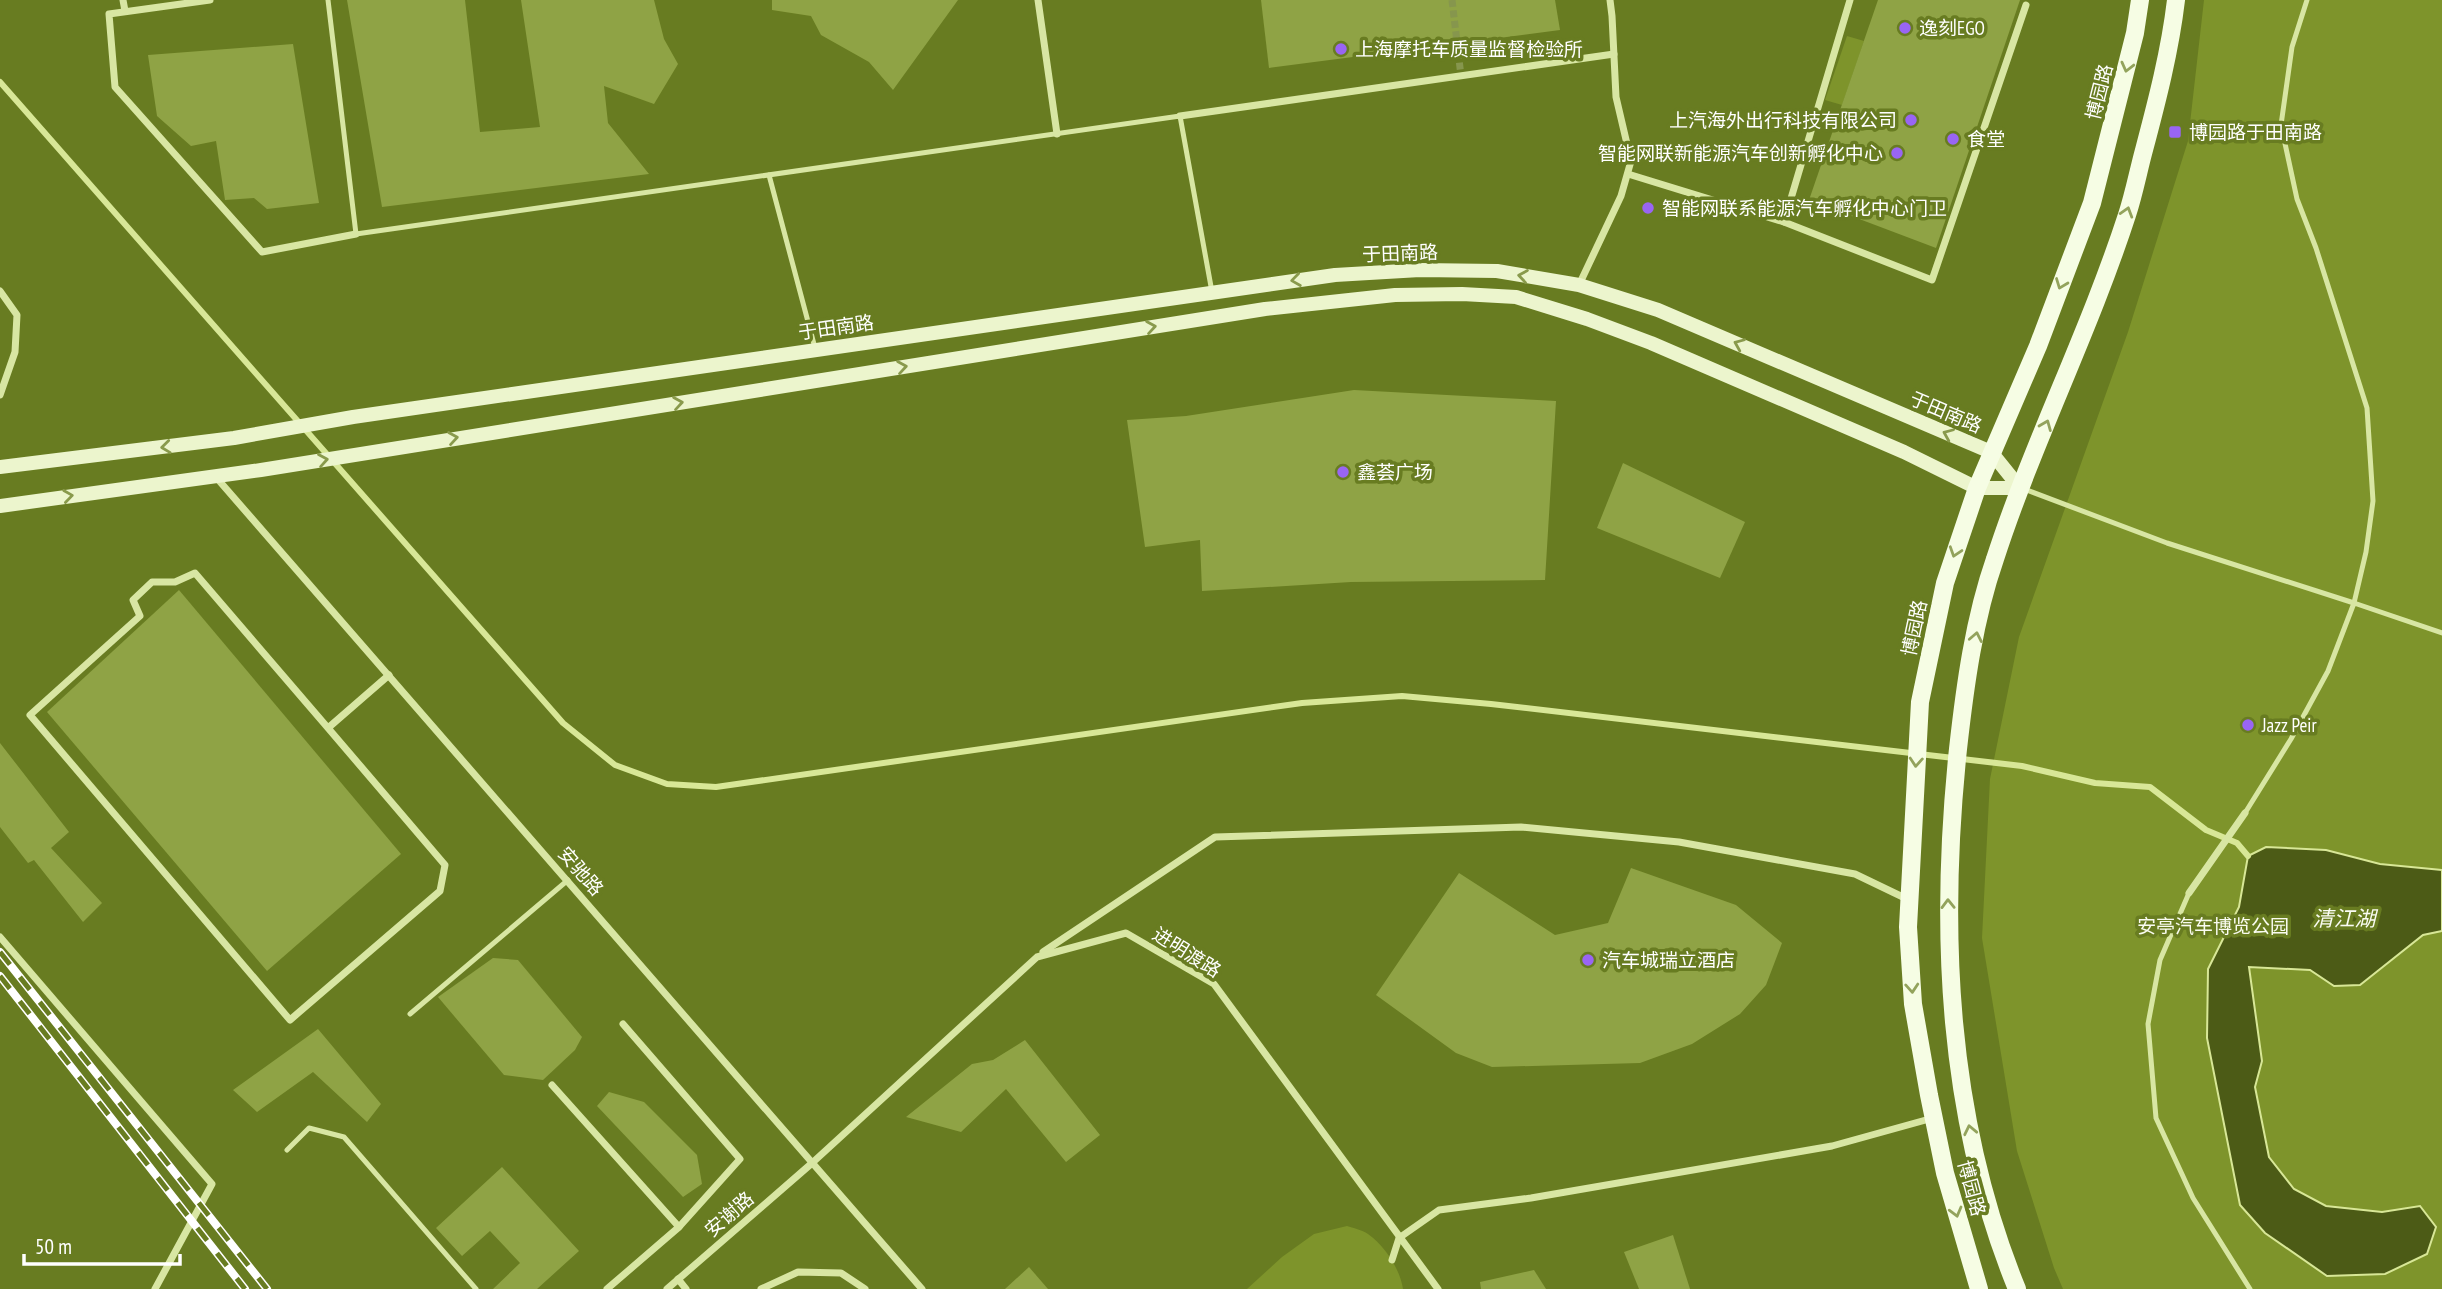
<svg xmlns="http://www.w3.org/2000/svg" width="2442" height="1289" font-family="'PT Sans Narrow','Noto Sans SC',sans-serif">
	<style>
		.green { fill: #7e942b }
		.water { fill: #4c5b16; stroke: #d8e797; stroke-width: 2 }
		.lines { fill: none; stroke-linecap: round; stroke-linejoin: round }
		.stream { stroke: #d8e797; stroke-width: 6 }
		.building { fill: #8fa345 }
		.street-tunnel { stroke: #86964d; stroke-width: 7; stroke-dasharray: 7 3.5; stroke-linecap: butt }
		.lane { stroke: #d8e6a3; stroke-width: 5 }
		.street { stroke: #d8e6a3; stroke-width: 7 }
		.secondary { stroke: #ecf5cd; stroke-width: 14 }
		.primary { stroke: #f6fde4; stroke-width: 18 }
		.rail-casing { stroke: #fff; stroke-width: 8 }
		.rail { stroke: #687c21; stroke-width: 5; stroke-dasharray: 16; stroke-linecap: butt }
		.oneway { stroke: #93a35c }
		.oneway2 { stroke: #899a4c }
		.poi-dot { fill: #9965f3; stroke: #687c21; stroke-width: 2.5 }
		.labels { text-anchor: middle; dominant-baseline: central; stroke-width: 7; stroke-linejoin: round; paint-order: stroke }
		.poi-label { font-size: 19px; fill: #fff; stroke: #687c21; text-anchor: start }
		.street-label { font-size: 19px; fill: #fff; stroke: #687c21 }
		.park-label { font-size: 19px; fill: #fafcf1; stroke: #687c21 }
		.water-label { font-size: 21px; font-style: italic; fill: #fafcf3; stroke: #687c21 }
	</style>
	<rect width="100%" height="100%" fill="#687c21"/>
	<!-- green -->
	<g class="green">
		<polygon points="2204,0 2442,0 2442,1289 2063,1289 2054,1268 2017,1151 1982,938 1990,779 2019,637 2128,332 2188,141"/>
		<polygon points="1847,36 1864,41 1842,105 1825,100"/>
		<path d="M1347,1226C1353,1228 1362,1230 1368,1234C1385,1246 1400,1269 1403,1289H1247L1282,1257L1314,1234Z"/>
	</g>
	<!-- water -->
	<polygon class="water" points="2266,847 2326,850 2380,864 2442,870 2442,931 2423,935 2360,985 2334,986 2310,970 2249,967 2262,1061 2255,1087 2269,1157 2294,1189 2326,1206 2382,1212 2420,1206 2436,1227 2427,1254 2385,1274 2327,1276 2265,1233 2240,1205 2207,1038 2208,969 2239,907 2248,856"/>
	<g class="lines">
		<!-- stream -->
		<polyline class="stream" points="0,82 563,723 615,765 667,784 716,787 1302,703 1402,696 1491,704 2022,766 2095,783 2150,787 2206,830 2237,843 2248,856"/>
	</g>
	<!-- building -->
	<g class="building">
		<polygon points="347,0 465,0 480,132 540,127 521,0 654,0 664,39 678,64 654,104 604,86 608,123 649,174 382,207"/>
		<polygon points="772,0 958,0 893,90 869,62 821,35 811,16 772,10"/>
		<polygon points="1261,0 1555,0 1560,30 1269,68"/>
		<polygon points="1878,0 2020,0 1936,248 1809,200"/>
		<polygon points="293,44 319,203 267,209 254,198 225,200 216,141 191,146 157,116 148,55"/>
		<polygon points="1354,390 1556,401 1545,580 1351,582 1202,591 1200,540 1145,547 1127,420 1186,416"/>
		<polygon points="1623,463 1745,522 1720,578 1597,528"/>
		<polygon points="179,590 401,854 267,971 47,712"/>
		<polygon points="0,743 69,832 51,848 102,903 83,922 34,860 28,863 0,827"/>
		<polygon points="1631,868 1736,905 1782,943 1766,985 1740,1014 1692,1044 1640,1063 1492,1067 1456,1053 1376,995 1459,873 1555,935 1608,923"/>
		<polygon points="493,958 518,960 582,1037 575,1050 543,1080 504,1075 438,997"/>
		<polygon points="318,1029 381,1104 367,1122 313,1072 257,1112 233,1090"/>
		<polygon points="1025,1040 1100,1135 1066,1162 1006,1089 961,1132 906,1117 972,1064 993,1060"/>
		<polygon points="609,1092 644,1102 697,1155 702,1184 683,1197 597,1106"/>
		<polygon points="502,1167 579,1251 537,1289 493,1289 520,1263 490,1231 462,1256 436,1228"/>
		<polygon points="1673,1235 1690,1289 1639,1289 1624,1252"/>
		<polygon points="1029,1267 1048,1289 1005,1289"/>
		<polygon points="1534,1270 1546,1289 1481,1289 1480,1282"/>
	</g>
	<g class="lines">
		<!-- street-tunnel -->
		<polyline class="street-tunnel" points="1452,0 1461,76"/>
		<!-- lane -->
		<g class="lane">
			<polyline points="328,0 356,234 1180,116 1212,292"/>
			<polyline points="769,175 815,348"/>
			<polyline points="2024,489 2167,543 2354,603 2366,552 2373,501 2367,408 2316,248 2297,199 2281,125 2292,47 2307,0"/>
			<polyline points="2245,813 2291,739 2328,671 2354,603 2442,633"/>
			<polyline points="2189,893 2160,960 2148,1024 2156,1118 2193,1198 2250,1289"/>
			<polyline points="410,1014 568,880"/>
			<polyline points="287,1150 309,1128 344,1137 476,1289"/>
		</g>
		<!-- street -->
		<g class="street">
			<polyline points="123,0 125,11"/>
			<polyline points="210,0 109,14 115,87 262,252 356,234"/>
			<polyline points="1038,0 1057,134"/>
			<polyline points="1180,116 1614,54"/>
			<polyline points="1628,174 1784,222 1850,0"/>
			<polyline points="1784,222 1932,280 2026,5"/>
			<polyline points="1579,285 1621,196 1631,161 1616,97 1612,16 1610,0"/>
			<polyline points="0,291 17,315 15,352 0,395"/>
			<polyline points="215,476 922,1289"/>
			<polyline points="328,728 195,573 175,582 152,582 133,600 140,616 30,715 290,1020 440,891 445,865 328,728 389,675"/>
			<polyline points="2189,893 2245,813"/>
			<polyline points="0,937 212,1184 155,1289"/>
			<polyline points="1043,952 1215,837 1521,827 1679,842 1855,874 1907,899"/>
			<polyline points="623,1024 740,1159 679,1227"/>
			<polyline points="552,1085 679,1227 607,1289"/>
			<polyline points="1392,1260 1399,1238 1439,1210 1531,1198 1832,1146 1933,1118"/>
			<polyline points="678,1279 686,1289"/>
			<polyline points="667,1289 811,1164 1037,957 1126,933 1214,984 1438,1289"/>
			<polyline points="761,1289 798,1272 841,1273 865,1289"/>
		</g>
		<!-- secondary -->
		<g class="secondary">
			<polyline points="0,467 234,438 353,417 1335,275 1420,270 1497,271 1579,285 1658,310 1991,452 2020,488"/>
			<polyline points="0,506 261,470 1265,309 1395,295 1462,294 1516,297 1587,319 1651,343 1904,452 1977,488 2020,488"/>
		</g>
		<!-- primary -->
		<g class="primary">
			<polyline points="1979,1289 1945,1173 1929,1095 1913,1004 1908,927 1920,702 1945,583 1977,488 2038,346 2092,203 2135,33 2140,0"/>
			<path d="M2017,1289C1947,1118 1939,931 1958,749C1965,686 1974,619 1995,559C2033,442 2089,332 2127,215C2134,194 2138,172 2144,150C2157,101 2170,51 2176,0"/>
		</g>
		<defs>
			<g id="rail">
				<polyline points="0,952 267,1289"/>
				<polyline points="0,976 245,1289"/>
			</g>
		</defs>
		<!-- rail casing -->
		<use href="#rail" class="rail-casing"/>
		<!-- rail -->
		<use href="#rail" class="rail"/>
	</g>
	<!-- one-way arrows -->
	<defs><path id="oneway-chevron" d="M-2-3.5L2.5 0L-2 3.5" fill="none" stroke-width="1.6" stroke-linecap="round" stroke-linejoin="round" transform="scale(1.75)"/></defs>
	<g class="oneway">
		<use href="#oneway-chevron" transform="translate(2127 67) rotate(104)"/>
		<use href="#oneway-chevron" transform="translate(2127 212) rotate(-73)"/>
		<use href="#oneway-chevron" transform="translate(2061 284) rotate(111)"/>
		<use href="#oneway-chevron" transform="translate(2046 425) rotate(-68)"/>
		<use href="#oneway-chevron" transform="translate(1955 552) rotate(108)"/>
		<use href="#oneway-chevron" transform="translate(1976 637) rotate(-79)"/>
		<use href="#oneway-chevron" transform="translate(1916 762) rotate(94)"/>
		<use href="#oneway-chevron" transform="translate(1948 904) rotate(-91)"/>
		<use href="#oneway-chevron" transform="translate(1912 988) rotate(86)"/>
		<use href="#oneway-chevron" transform="translate(1970 1130) rotate(-102)"/>
		<use href="#oneway-chevron" transform="translate(1956 1212) rotate(75)"/>
	</g>
	<g class="oneway2">
		<use href="#oneway-chevron" transform="translate(1523 276) rotate(-171)"/>
		<use href="#oneway-chevron" transform="translate(1296 280) rotate(172)"/>
		<use href="#oneway-chevron" transform="translate(1151 327) rotate(-9)"/>
		<use href="#oneway-chevron" transform="translate(1739 344) rotate(-157)"/>
		<use href="#oneway-chevron" transform="translate(902 367) rotate(-9)"/>
		<use href="#oneway-chevron" transform="translate(678 403) rotate(-9)"/>
		<use href="#oneway-chevron" transform="translate(1948 434) rotate(-157)"/>
		<use href="#oneway-chevron" transform="translate(453 438) rotate(-9)"/>
		<use href="#oneway-chevron" transform="translate(166 447) rotate(173)"/>
		<use href="#oneway-chevron" transform="translate(323 460) rotate(-10)"/>
		<use href="#oneway-chevron" transform="translate(68 496) rotate(-8)"/>
	</g>
	<!-- markers -->
	<g class="poi-dot">
		<circle cx="1905" cy="28" r="7"/>
		<circle cx="1341" cy="49" r="7"/>
		<circle cx="1911" cy="120" r="7"/>
		<rect x="2168" y="125" width="14" height="14" rx="3.5"/>
		<circle cx="1953" cy="139" r="7"/>
		<circle cx="1897" cy="153" r="7"/>
		<circle cx="1648" cy="208" r="7"/>
		<circle cx="1343" cy="472" r="7"/>
		<circle cx="2248" cy="725" r="7"/>
		<circle cx="1588" cy="960" r="7"/>
	</g>
	<g class="labels">
		<!-- poi labels -->
		<g class="poi-label">
			<text x="1919" y="28">逸刻EGO</text>
			<text x="1355" y="49">上海摩托车质量监督检验所</text>
			<text x="1897" y="120" text-anchor="end">上汽海外出行科技有限公司</text>
			<text x="2189" y="132">博园路于田南路</text>
			<text x="1967" y="139">食堂</text>
			<text x="1883" y="153" text-anchor="end">智能网联新能源汽车创新孵化中心</text>
			<text x="1662" y="208">智能网联系能源汽车孵化中心门卫</text>
			<text x="1357" y="472">鑫荟广场</text>
			<text x="2262" y="725">Jazz Peir</text>
			<text x="1602" y="960">汽车城瑞立酒店</text>
		</g>
		<!-- street labels -->
		<g class="street-label">
			<text transform="translate(2099 92) rotate(-76)">博园路</text>
			<text transform="translate(1400 253) rotate(-2)">于田南路</text>
			<text transform="translate(836 327) rotate(-8)">于田南路</text>
			<text transform="translate(1946 412) rotate(23)">于田南路</text>
			<text transform="translate(1914 628) rotate(-78)">博园路</text>
			<text transform="translate(581 871) rotate(49)">安驰路</text>
			<text transform="translate(1187 952) rotate(32)">进明渡路</text>
			<text transform="translate(1972 1188) rotate(75)">博园路</text>
			<text transform="translate(729 1214) rotate(-41)">安谢路</text>
		</g>
		<!-- park labels -->
		<g class="park-label">
			<text x="2213" y="926">安亭汽车博览公园</text>
		</g>
		<!-- water labels -->
		<g class="water-label">
			<text x="2344" y="918">清江湖</text>
		</g>
	</g>
	<!-- scale -->
	<path d="M24 1254v10h156v-10" fill="none" stroke="#ffffff" stroke-width="3.5"/>
	<text x="35" y="1254" font-size="21" fill="#ffffff" stroke="#687c21" stroke-width="5" paint-order="stroke">50 m</text>
</svg>
